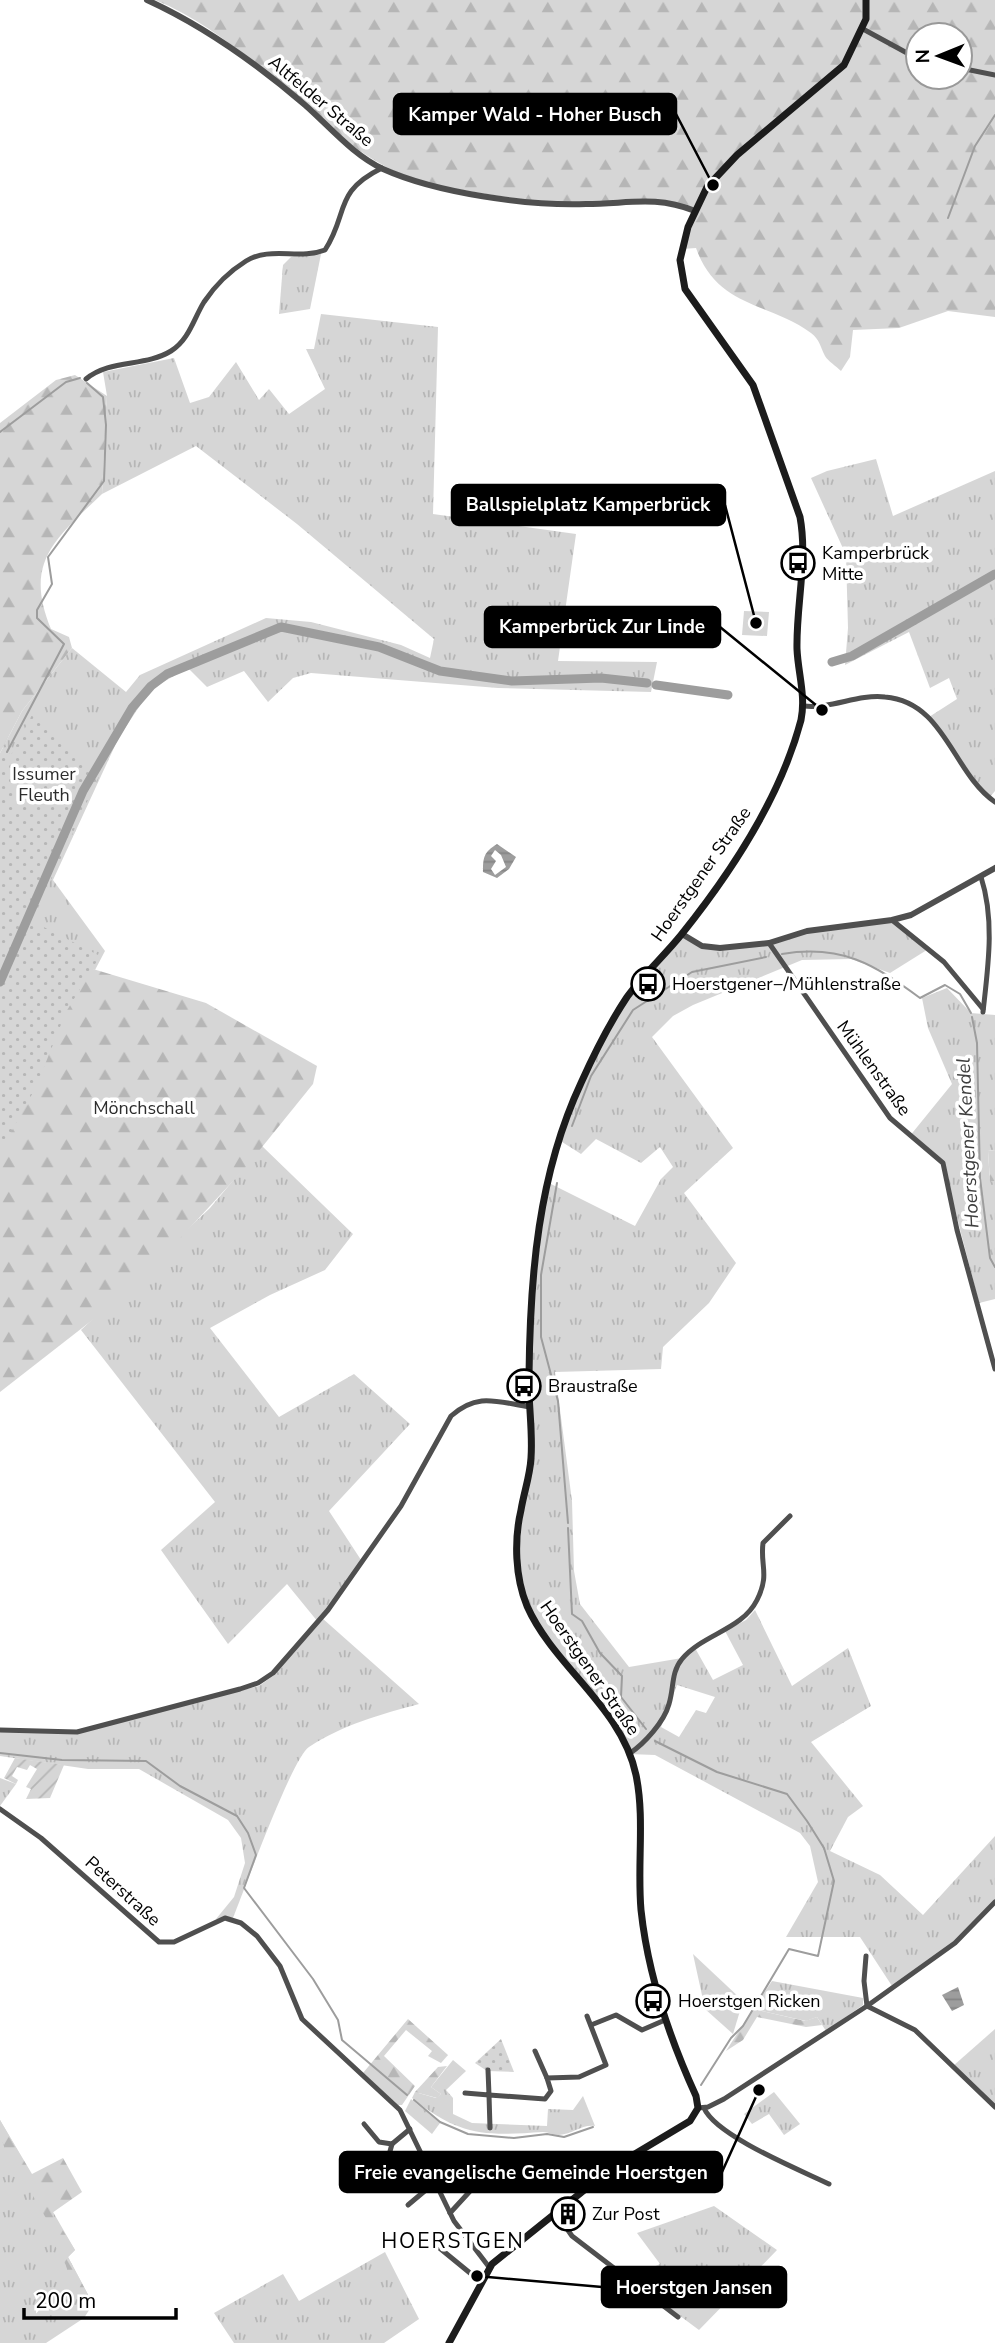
<svg xmlns="http://www.w3.org/2000/svg" width="995" height="2343" font-family="'Nunito Sans',sans-serif">
	<style>
		.grass { fill: url(#grass-tufts); fill-rule: evenodd }
		.forest { fill: url(#forest-firs); fill-rule: evenodd }
		.park { fill: url(#park-dots) }
		.garden { fill: url(#garden-furrows) }
		.pitch { fill: #d6d6d6 }
		.water { fill: url(#water-rules); fill-rule: evenodd }
		.lines { fill: none; stroke-linecap: round; stroke-linejoin: round }
		.stream { stroke: #9d9d9d; stroke-width: 2 }
		.river { stroke: #9d9d9d; stroke-width: 9 }
		.minor { stroke: #4f4f4f; stroke-width: 5 }
		.tertiary { stroke: #4f4f4f; stroke-width: 6 }
		.secondary { stroke: #1c1c1c; stroke-width: 7 }
		.labels { text-anchor: middle; dominant-baseline: central; stroke-width: 7; stroke-linejoin: round; paint-order: stroke }
		.street-label { font-size: 18px; fill: #000; stroke: #fff }
		.poi-label { font-size: 18px; fill: #000; stroke: #fff; text-anchor: start }
		.park-label { font-size: 18px; fill: #2d2d2d; stroke: #fff }
		.water-label { font-size: 19px; font-style: italic; fill: #3e3e3e; stroke: #fff }
		.quarter-label { font-size: 21px; letter-spacing: 2px; fill: #000; stroke: #fff }
		.leader { fill: none; stroke: #000; stroke-width: 2.5 }
		.callout-dot { fill: #000; stroke: #fff; stroke-width: 2.5 }
		.callout { fill: #000; stroke: #000; stroke-width: 2.5 }
		.callout-label { font-size: 19px; text-anchor: middle; font-weight: bold; fill: #fff }
	</style>
	<defs>
		<pattern id="grass-tufts" width="24" height="20" patternUnits="userSpaceOnUse" patternTransform="scale(1.75)"><rect width="24" height="20" fill="#d6d6d6"/><path d="M3 7l-1-3M5 7V3M7 7l1-3M15 17l-1-3M17 17v-4M19 17l1-3" fill="none" stroke="#b6b6b6"/></pattern>
		<pattern id="forest-firs" width="22" height="20" patternUnits="userSpaceOnUse" patternTransform="scale(1.75)"><rect width="22" height="20" fill="#d6d6d6"/><path d="M5 1l3.5 6h-7zM16 11l3.5 6h-7z" fill="#b6b6b6"/></pattern>
		<pattern id="park-dots" width="8" height="8" patternUnits="userSpaceOnUse" patternTransform="scale(1.75)"><rect width="8" height="8" fill="#d6d6d6"/><path d="M2 2h.1M6 6h.1" fill="none" stroke="#b6b6b6" stroke-width="1.8" stroke-linecap="round"/></pattern>
		<pattern id="garden-furrows" width="10" height="10" patternUnits="userSpaceOnUse" patternTransform="scale(1.75)"><rect width="10" height="10" fill="#d6d6d6"/><path d="M-1 1l2-2M0 10L10 0M9 11l2-2" fill="none" stroke="#b6b6b6"/></pattern>
		<pattern id="water-rules" width="6" height="5" patternUnits="userSpaceOnUse" patternTransform="scale(1.75)"><rect width="6" height="5" fill="#9d9d9d"/><path d="M0 2.5h6" fill="none" stroke="#858585"/></pattern>
	</defs>
	<rect width="100%" height="100%" fill="#fff"/>
	<!-- grass -->
	<g class="grass">
		<polygon points="321,254 310,309 279,314 283,265 291,257"/>
		<polygon points="321,314 438,327 433,514 576,534 558,661 657,662 651,692 498,688 311,673 293,678 268,702 244,671 207,687 188,668 151,689 119,737 53,880 105,951 95,970 83,966 0,1130 0,753 22,711 72,648 126,692 140,675 266,618 311,622 401,645 430,658 434,639 297,524 196,446 102,494 107,396 103,372 174,358 190,403 209,397 236,362 259,400 269,389 289,414 325,389 306,349 314,349"/>
		<polygon points="876,459 893,516 995,471 995,791 989,798 929,717 957,699 949,678 930,688 909,632 845,665 848,628 846,555 811,478 827,471"/>
		<path d="M892,920L930,948L890,973L851,959L802,960L693,1005L673,1016L652,1037L733,1148L684,1193L736,1263L709,1303L663,1347L661,1369L555,1372L572,1501L574,1571L580,1604L629,1667L682,1658L695,1648L713,1680L743,1665L725,1631L746,1620L755,1610L792,1686L848,1648L871,1706L811,1742L863,1806L848,1817L830,1851L880,1875L923,1915L995,1836V1902L955,1943L892,1986L860,1937H786L818,1882L810,1846L800,1833L655,1755L629,1754L622,1738L539,1627L527,1605L518,1559L529,1463V1339L547,1182L635,1226L661,1179L673,1167L660,1147L641,1163L596,1139L581,1154L559,1140L610,1025L628,997L682,934L702,946L769,943L807,931ZM677,1685L715,1697L706,1713L696,1710L679,1737L661,1727Z"/>
		<polygon points="947,988 971,1013 995,1015 995,1150 988,1151 990,1182 995,1181 995,1299 979,1303 943,1163 909,1137 952,1084 928,1028 922,998"/>
		<path d="M262,1146L353,1234L325,1270L270,1295L210,1328L279,1417L354,1374L410,1424L329,1511L363,1563L322,1618L419,1704C382,1714 342,1725 309,1747C292,1758 244,1891 233,1918L216,1919L234,1897L245,1863L241,1838L228,1820L139,1769H88L0,1756V1730L68,1732L259,1686L273,1676L318,1622L287,1584L228,1644L161,1550L215,1502L81,1330L210,1208Z"/>
		<polygon points="0,1778 16,1784 0,1806"/>
		<polygon points="693,1954 743,2001 733,2034 705,2009"/>
		<polygon points="772,1981 863,1998 863,2005 826,2031 817,2017 806,2021 753,2009"/>
		<polygon points="995,2029 995,2107 953,2066"/>
		<path d="M453,2060L466,2071L446,2090L453,2098V2114L472,2123L547,2126L548,2109L573,2110L583,2096L595,2126C582,2124 573,2134 559,2135C553,2135 549,2132 543,2132C483,2136 460,2136 412,2098L415,2092L436,2098L441,2094L431,2087Z"/>
		<polygon points="774,2092 800,2124 784,2135 769,2114 752,2124 744,2114"/>
		<polygon points="411,2099 440,2123 432,2134 405,2111"/>
		<polygon points="0,2120 75,2250 68,2257 93,2304 84,2318 46,2343 0,2343"/>
		<polygon points="714,2206 777,2250 699,2330 629,2278 660,2264 637,2233"/>
		<polygon points="385,2252 419,2319 384,2343 234,2343 214,2313 283,2274 299,2301"/>
	</g>
	<!-- forest -->
	<g class="forest">
		<path d="M155,0H995V317L948,311L899,328L853,330L850,357L841,371C836,366 828,361 825,356C820,346 820,340 811,333C771,303 717,308 696,248L682,249L695,211C658,196 624,205 585,204C544,203 503,197 463,190C450,188 435,187 421,182C319,147 258,41 155,0ZM918,35H960V77H918Z"/>
		<path d="M75,375L107,396L102,494C56,538 23,562 51,629L69,637L72,648L22,711L0,753V423L56,380Z"/>
		<polygon points="83,966 206,1003 317,1066 313,1084 246,1167 136,1286 0,1392 0,1131"/>
		<polygon points="995,1150 995,1181 990,1182 988,1151"/>
		<polygon points="753,2009 805,2021 817,2017 822,2025 806,2027 757,2017 743,2040 726,2051"/>
		<polygon points="408,2019 448,2055 441,2063 428,2056 432,2051 406,2030 384,2056 415,2086 402,2105 398,2105 363,2073"/>
		<polygon points="447,2066 431,2087 441,2094 437,2098 415,2092 438,2067"/>
		<polygon points="0,2120 32,2174 63,2158 82,2192 52,2213 75,2250 68,2257 93,2304 89,2306 45,2228 50,2225 5,2148 0,2136"/>
	</g>
	<!-- park -->
	<g class="park">
		<polygon points="33,713 99,776 32,921 100,956 66,1012 36,1087 0,1152 0,761 6,751 11,755"/>
		<polygon points="501,2039 514,2072 487,2071 475,2063"/>
	</g>
	<!-- garden -->
	<polygon class="garden" points="15,1758 64,1765 50,1798 26,1799 31,1789 26,1787 37,1769 30,1765 27,1770 17,1767 12,1776 18,1780 16,1784 4,1778"/>
	<!-- pitch -->
	<polygon class="pitch" points="744,611 769,612 767,636 742,635"/>
	<!-- water -->
	<g class="water">
		<path d="M497,844L516,857L509,869L497,878L483,872C483,857 484,852 497,844ZM495,850L501,855L506,867L495,875L491,869L496,861L491,856Z"/>
		<polygon points="958,1987 964,2005 952,2011 942,1995"/>
	</g>
	<g class="lines">
		<!-- stream -->
		<g class="stream">
			<polyline points="948,218 975,146 995,115"/>
			<polyline points="0,432 66,382 80,378"/>
			<polyline points="7,752 64,644 37,618 37,610 52,584 48,557 104,481 106,425 103,397 87,383"/>
			<path d="M782,954C841,944 874,964 920,998L945,985L960,994L971,1013"/>
			<polyline points="972,1017 977,1043 980,1178 990,1258 995,1267"/>
			<polyline points="572,1126 591,1076 633,1010 692,972 766,957"/>
			<polyline points="557,1183 541,1275 541,1337 558,1401 568,1523"/>
			<polyline points="568,1528 572,1614 582,1621 600,1653 622,1676 621,1697 646,1729"/>
			<polyline points="655,1741 717,1772 787,1794 807,1821 824,1848 834,1881 818,1956 789,1949 743,2026 731,2038 701,2085"/>
			<polyline points="0,1753 62,1760 146,1761 180,1786 237,1816 248,1833 256,1855 244,1888 313,1979 338,2020 342,2040 407,2095"/>
			<polyline points="414,2100 440,2122 468,2134 514,2138 547,2134 564,2137 593,2127"/>
		</g>
		<!-- river -->
		<g class="river">
			<polyline points="832,662 852,656 995,574"/>
			<polyline points="656,685 728,695"/>
			<polyline points="0,982 83,791 132,708 151,686 167,674 281,627 379,647 440,671 512,681 601,678 647,683"/>
		</g>
		<!-- minor -->
		<g class="minor">
			<polyline points="863,29 918,59"/>
			<polyline points="960,68 995,75"/>
			<path d="M86,379C110,359 145,367 171,351C189,340 194,318 204,302C214,287 230,271 246,261C270,246 299,260 325,250C349,213 333,192 382,168"/>
			<path d="M804,706C832,709 857,694 885,697C945,702 952,772 995,802"/>
			<path d="M981,877C995,920 988,967 983,1012"/>
			<polyline points="892,920 944,962 983,1009"/>
			<polyline points="769,943 890,1118 943,1163 957,1230 995,1369"/>
			<path d="M0,1730L77,1732L240,1689L258,1683L273,1673L328,1610L401,1506L451,1416C478,1392 497,1402 530,1407"/>
			<path d="M629,1754C645,1743 664,1722 669,1704C674,1688 671,1672 682,1659C703,1634 742,1630 757,1600C770,1574 760,1566 763,1543L790,1516"/>
			<polyline points="0,1809 41,1838 159,1942 174,1942 225,1918 241,1923 257,1936 280,1966 302,2019 400,2110 454,2221 489,2267"/>
			<polyline points="866,1956 864,1981 867,2006"/>
			<polyline points="867,2006 915,2030 995,2107"/>
			<polyline points="591,2025 616,2015 642,2030 665,2020"/>
			<polyline points="535,2051 547,2078"/>
			<polyline points="465,2093 489,2095 488,2070"/>
			<polyline points="698,2108 708,2107 724,2099 867,2006 955,1943 995,1902"/>
			<path d="M704,2108C716,2136 800,2170 829,2184"/>
			<polyline points="364,2124 379,2142 392,2144 410,2129"/>
			<polyline points="490,2128 489,2095 545,2099 551,2091 547,2078 579,2077 606,2065 587,2016"/>
			<polyline points="392,2144 389,2155 404,2172"/>
			<polyline points="408,2205 433,2184"/>
			<polyline points="450,2213 472,2189 486,2160 567,2183 581,2193"/>
			<polyline points="556,2213 572,2236 678,2317"/>
			<polyline points="426,2237 481,2282"/>
		</g>
		<!-- tertiary -->
		<g class="tertiary">
			<path d="M147,0C206,27 256,63 305,105C330,127 353,155 383,169C436,193 528,206 586,204C628,204 654,195 695,211"/>
			<polyline points="682,934 702,946 720,948 769,943 807,931 892,920 911,915 995,868"/>
		</g>
		<!-- secondary -->
		<path class="secondary" d="M449,2343L492,2264L613,2167L690,2121L698,2108L696,2096C669,2037 648,1975 641,1910C637,1865 645,1818 636,1775C622,1707 554,1667 527,1606C515,1577 514,1540 521,1510C524,1492 530,1476 531,1458C533,1431 528,1403 529,1376C530,1276 538,1175 581,1083C594,1054 609,1024 627,997C643,975 664,956 681,935C730,874 781,796 801,720C806,696 798,673 797,649C796,605 808,560 800,517L753,385L685,289L680,260L688,227L707,187L737,155L844,65L866,19V0"/>
	</g>
	<!-- icons -->
	<defs>
		<symbol id="bus-ring" viewBox="-11 -11 22 22"><circle r="9.5" fill="#fff" stroke="#000" stroke-width="1.5"/><path d="M-5-6H5V4H4V6H2V4H-2V6H-4V4H-5ZM-3.5-4V0h7V-4ZM-3.5 1.2v1.5H-2V1.2ZM2 1.2v1.5H3.5V1.2Z" fill="#000"/></symbol>
		<symbol id="building-ring" viewBox="-11 -11 22 22"><circle r="9.5" fill="#fff" stroke="#000" stroke-width="1.5"/><path d="M-4-6H4V6H1V3H-1V6H-4ZM-2.5-4.3h1.7v1.8h-1.7ZM.8-4.3h1.7v1.8H.8ZM-2.5-1h1.7V.8h-1.7ZM.8-1h1.7V.8H.8Z" fill="#000"/></symbol>
	</defs>
	<g fill-rule="evenodd">
		<use href="#bus-ring" x="779" y="544" width="38" height="38"/>
		<use href="#bus-ring" x="629" y="965" width="38" height="38"/>
		<use href="#bus-ring" x="505" y="1367" width="38" height="38"/>
		<use href="#bus-ring" x="634" y="1982" width="38" height="38"/>
		<use href="#building-ring" x="549" y="2195" width="38" height="38"/>
	</g>
	<g class="labels">
		<!-- street labels -->
		<g class="street-label">
			<text transform="translate(321 101) rotate(40)">Altfelder Straße</text>
			<text transform="translate(701 874) rotate(-55)">Hoerstgener Straße</text>
			<text transform="translate(874 1068) rotate(54)">Mühlenstraße</text>
			<text transform="translate(590 1668) rotate(55)">Hoerstgener Straße</text>
			<text transform="translate(123 1891) rotate(42)">Peterstraße</text>
		</g>
		<!-- poi labels -->
		<g class="poi-label">
			<text x="822" y="553">Kamperbrück<tspan x="822" dy="21">Mitte</tspan></text>
			<text x="672" y="984">Hoerstgener−/Mühlenstraße</text>
			<text x="548" y="1386">Braustraße</text>
			<text x="678" y="2001">Hoerstgen Ricken</text>
			<text x="592" y="2214">Zur Post</text>
		</g>
		<!-- park labels -->
		<g class="park-label">
			<text x="44" y="774">Issumer<tspan x="44" dy="21">Fleuth</tspan></text>
			<text x="144" y="1108">Mönchschall</text>
		</g>
		<!-- water labels -->
		<g class="water-label">
			<text transform="translate(968 1143) rotate(-93)">Hoerstgener Kendel</text>
		</g>
		<!-- quarter labels -->
		<g class="quarter-label">
			<text x="453" y="2241">HOERSTGEN</text>
		</g>
	</g>
	<!-- callouts -->
	<path class="leader" d="M713 185L676 114M756 623L725 505M822 710L720 627M759 2090L722 2172M477 2276L602 2287"/>
	<g class="callout-dot">
		<circle cx="713" cy="185" r="7"/>
		<circle cx="756" cy="623" r="7"/>
		<circle cx="822" cy="710" r="7"/>
		<circle cx="759" cy="2090" r="7"/>
		<circle cx="477" cy="2276" r="7"/>
	</g>
	<g class="callout">
		<rect x="394" y="94" width="282" height="40" rx="7"/>
		<rect x="452" y="485" width="273" height="40" rx="7"/>
		<rect x="485" y="607" width="235" height="40" rx="7"/>
		<rect x="340" y="2152" width="382" height="40" rx="7"/>
		<rect x="602" y="2267" width="184" height="40" rx="7"/>
	</g>
	<g class="callout-label">
		<text x="535" y="121">Kamper Wald - Hoher Busch</text>
		<text x="588" y="511">Ballspielplatz Kamperbrück</text>
		<text x="602" y="633">Kamperbrück Zur Linde</text>
		<text x="531" y="2179">Freie evangelische Gemeinde Hoerstgen</text>
		<text x="694" y="2294">Hoerstgen Jansen</text>
	</g>
	<!-- north arrow -->
	<g transform="translate(939 56) rotate(269)"><circle r="33" fill="#ffffff" stroke="#999999" stroke-width="2"/>
	<path d="M0-5L12 26L0 18L-12 26Z" fill="#000000"/>
	<text y="-10" font-size="19" font-weight="bold" text-anchor="middle" fill="#000000">N</text>
	</g>
	<!-- scale -->
	<path d="M24 2308v10h152v-10" fill="none" stroke="#000000" stroke-width="3.5"/>
	<text x="35" y="2308" font-size="21" fill="#000000" stroke="#ffffff" stroke-width="5" paint-order="stroke">200 m</text>
</svg>
